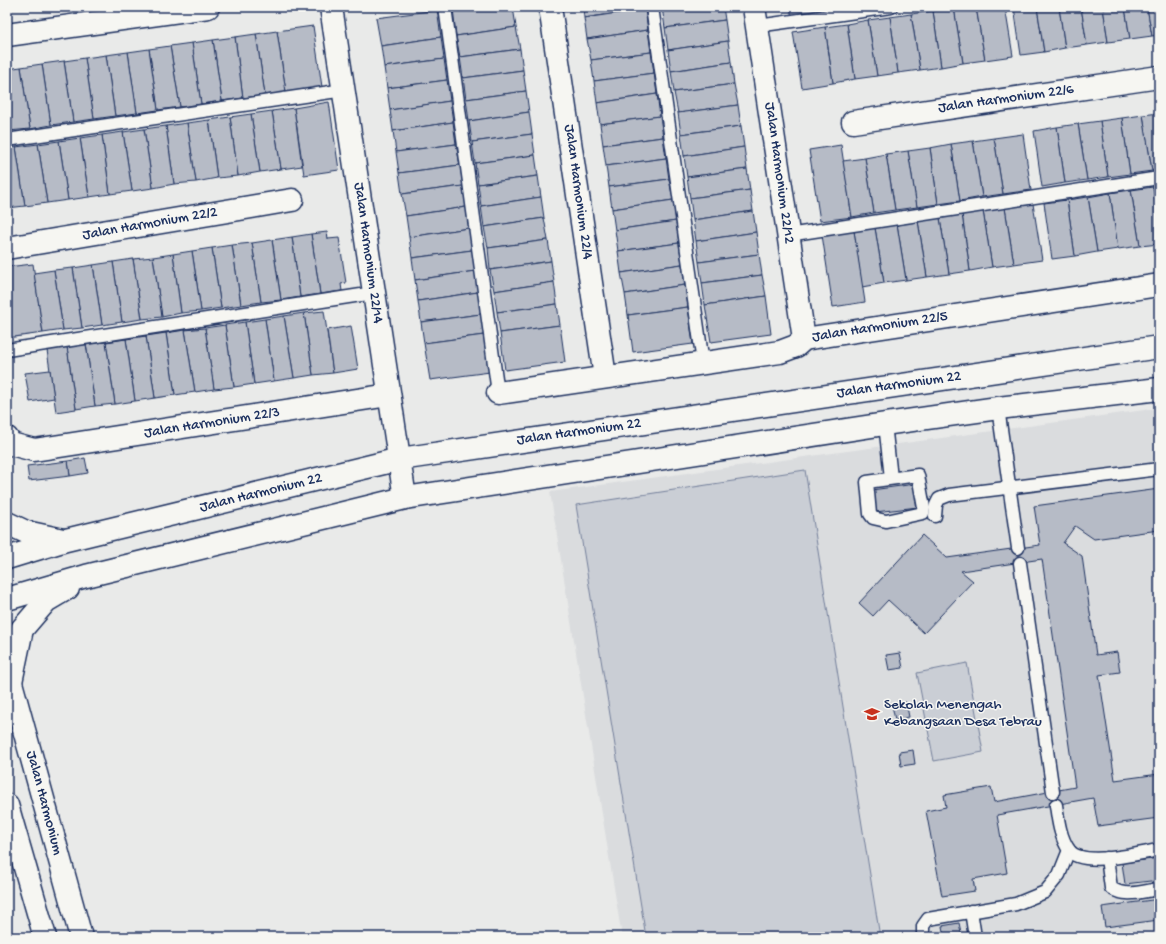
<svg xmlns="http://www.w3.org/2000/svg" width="1166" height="944" font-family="'Gochi Hand',sans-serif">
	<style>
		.built { fill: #dadcde }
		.green { fill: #caced5; stroke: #727e9a }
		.building { fill: #b6bbc6; stroke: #1b2f5e }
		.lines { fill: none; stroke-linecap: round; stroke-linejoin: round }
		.lane-casing { stroke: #1b2f5e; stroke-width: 15 }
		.street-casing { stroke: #1b2f5e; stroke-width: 25 }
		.secondary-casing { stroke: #1b2f5e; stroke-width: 25 }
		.lane { stroke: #f6f6f2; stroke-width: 12 }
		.street { stroke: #f6f6f2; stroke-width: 22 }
		.secondary { stroke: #f6f6f2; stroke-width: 22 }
		.labels { text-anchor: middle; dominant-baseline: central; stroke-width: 3; stroke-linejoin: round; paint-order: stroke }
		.street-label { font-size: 15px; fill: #1b2f5e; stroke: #f6f6f2 }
		.poi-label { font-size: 15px; fill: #1b2f5e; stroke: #f6f6f2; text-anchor: start }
	</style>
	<rect width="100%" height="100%" fill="#e9eae9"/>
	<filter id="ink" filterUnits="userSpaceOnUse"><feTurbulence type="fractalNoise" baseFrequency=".025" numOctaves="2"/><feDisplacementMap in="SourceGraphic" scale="8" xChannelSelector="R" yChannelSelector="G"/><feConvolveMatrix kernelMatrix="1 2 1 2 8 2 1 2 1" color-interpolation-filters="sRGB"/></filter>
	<g filter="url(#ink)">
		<!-- built -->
		<polygon class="built" points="1159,408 1159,935 1148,937 622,937 550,492"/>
		<!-- green -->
		<g class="green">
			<polygon points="805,470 880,937 646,937 576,505"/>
			<polygon points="967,663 983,752 934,761 917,673"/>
		</g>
		<!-- building -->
		<g class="building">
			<polygon points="461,7 513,7 516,27 456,36 453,8"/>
			<polygon points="583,7 644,7 645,9 584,18"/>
			<polygon points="662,7 723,7 725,20 665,28"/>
			<polygon points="790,7 822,7 823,13 792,18"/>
			<polygon points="822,7 844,7 845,10 823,13"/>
			<polygon points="976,7 985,60 963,63 954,8"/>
			<polygon points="976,7 1005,7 1013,56 985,60"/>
			<polygon points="1014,7 1037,7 1044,52 1021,55"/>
			<polygon points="1037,7 1059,7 1065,48 1044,52"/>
			<polygon points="1059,7 1081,7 1087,45 1065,48"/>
			<polygon points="1081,7 1103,7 1108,42 1087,45"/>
			<polygon points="1103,7 1125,7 1130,39 1108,42"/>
			<polygon points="1125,7 1147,7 1152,36 1130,39"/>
			<polygon points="1147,7 1159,7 1159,35 1152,36"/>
			<polygon points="954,8 963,63 941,67 933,11"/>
			<polygon points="645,9 648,30 587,39 584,18"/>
			<polygon points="437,10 441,37 381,46 376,18"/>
			<polygon points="933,11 941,67 920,70 911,14"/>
			<polygon points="911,14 920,70 898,73 890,17"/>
			<polygon points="890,17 898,73 877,76 868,20"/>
			<polygon points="725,20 728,41 668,50 665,28"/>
			<polygon points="868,20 877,76 855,79 847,24"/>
			<polygon points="847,24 855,79 833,83 825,27"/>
			<polygon points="313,26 322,87 286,92 277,31"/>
			<polygon points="516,27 520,49 460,57 456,36"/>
			<polygon points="825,27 833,83 802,88 793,32"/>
			<polygon points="648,30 651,52 591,60 587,39"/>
			<polygon points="277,31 286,92 265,95 256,34"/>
			<polygon points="256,34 265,95 243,98 235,37"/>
			<polygon points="235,37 243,98 222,101 213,40"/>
			<polygon points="441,37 444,59 384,67 381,46"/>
			<polygon points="213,40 222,101 201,104 192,43"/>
			<polygon points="728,41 731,62 671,71 668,50"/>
			<polygon points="192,43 201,104 180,107 170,46"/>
			<polygon points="170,46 180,107 158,110 149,49"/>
			<polygon points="149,49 158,110 137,113 128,52"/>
			<polygon points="520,49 523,70 463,78 460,57"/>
			<polygon points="128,52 137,113 115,116 106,55"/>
			<polygon points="651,52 654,73 594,81 591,60"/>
			<polygon points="106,55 115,116 94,119 85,58"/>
			<polygon points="85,58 94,119 73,122 64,61"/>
			<polygon points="444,59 447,80 387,88 384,67"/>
			<polygon points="64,61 73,122 51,125 42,64"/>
			<polygon points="731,62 734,84 674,92 671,71"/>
			<polygon points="42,64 51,125 30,129 21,67"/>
			<polygon points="21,67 30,129 8,131 7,69"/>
			<polygon points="523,70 526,91 466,99 463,78"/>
			<polygon points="654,73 657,94 597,103 594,81"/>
			<polygon points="447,80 450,101 390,110 387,88"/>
			<polygon points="734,84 738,105 678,113 674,92"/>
			<polygon points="526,91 529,112 469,121 466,99"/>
			<polygon points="657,94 660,116 600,124 597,103"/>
			<polygon points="450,101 453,122 393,131 390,110"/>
			<polygon points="329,102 339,170 304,175 294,108"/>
			<polygon points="738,105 741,126 681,134 678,113"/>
			<polygon points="294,108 302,166 281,169 272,111"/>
			<polygon points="272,111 281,169 260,172 251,114"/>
			<polygon points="529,112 532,134 472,142 469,121"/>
			<polygon points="1159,113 1159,170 1152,171 1143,115"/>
			<polygon points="251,114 260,172 238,176 230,117"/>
			<polygon points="1143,115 1152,171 1130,174 1122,118"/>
			<polygon points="660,116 663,137 603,145 600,124"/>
			<polygon points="230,117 238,176 217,178 209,120"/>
			<polygon points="1122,118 1130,174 1108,177 1100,121"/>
			<polygon points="209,120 217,178 196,182 187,123"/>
			<polygon points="1100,121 1108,177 1087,180 1078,124"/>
			<polygon points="453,122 456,144 396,152 393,131"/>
			<polygon points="187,123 196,182 174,184 166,126"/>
			<polygon points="1078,124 1087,180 1065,183 1057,127"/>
			<polygon points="166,126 174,184 153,188 144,129"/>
			<polygon points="741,126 744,147 684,156 681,134"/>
			<polygon points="1057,127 1065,183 1042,187 1034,131"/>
			<polygon points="144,129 153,188 132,191 123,132"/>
			<polygon points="123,132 132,191 110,194 102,135"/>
			<polygon points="532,134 535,155 475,163 472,142"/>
			<polygon points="1023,134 1031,190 1003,194 994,138"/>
			<polygon points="102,135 110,194 89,197 80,138"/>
			<polygon points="663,137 666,158 606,166 603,145"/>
			<polygon points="80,138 89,197 68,200 59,141"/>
			<polygon points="994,138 1003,194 982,197 973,141"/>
			<polygon points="59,141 68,200 47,203 38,144"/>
			<polygon points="973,141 982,197 960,201 951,144"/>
			<polygon points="38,144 47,203 25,206 16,147"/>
			<polygon points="456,144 460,165 399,173 396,152"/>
			<polygon points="951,144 960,201 938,204 930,148"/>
			<polygon points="841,145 852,217 820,221 809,150"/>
			<polygon points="16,147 25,206 7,208 7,148"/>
			<polygon points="744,147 747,169 687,177 684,156"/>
			<polygon points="930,148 938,204 917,207 908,151"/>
			<polygon points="908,151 917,207 895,210 886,154"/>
			<polygon points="886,154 895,210 874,213 865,158"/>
			<polygon points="535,155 538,176 478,184 475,163"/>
			<polygon points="666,158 669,179 609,187 606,166"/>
			<polygon points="865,158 874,213 852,217 843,161"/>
			<polygon points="460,165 463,186 402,194 399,173"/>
			<polygon points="747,169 750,190 690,198 687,177"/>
			<polygon points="538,176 541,197 481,206 478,184"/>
			<polygon points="669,179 673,200 612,209 609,187"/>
			<polygon points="463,186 466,207 406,216 402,194"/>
			<polygon points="1159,186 1159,225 1153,187"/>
			<polygon points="1153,187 1159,225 1159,244 1140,246 1131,190"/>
			<polygon points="750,190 753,211 693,220 690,198"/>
			<polygon points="1131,190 1140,246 1118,249 1110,193"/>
			<polygon points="1110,193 1118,249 1097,252 1088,197"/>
			<polygon points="541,197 544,218 484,227 481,206"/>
			<polygon points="1088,197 1097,252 1075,256 1067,200"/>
			<polygon points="673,200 676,221 615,230 612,209"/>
			<polygon points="1067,200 1075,256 1052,259 1044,203"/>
			<polygon points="1033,204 1042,260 1014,264 1005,208"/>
			<polygon points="466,207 469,228 409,237 406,216"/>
			<polygon points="1005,208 1014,264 992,267 983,211"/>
			<polygon points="753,211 756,232 696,241 693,220"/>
			<polygon points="983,211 992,267 970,271 962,214"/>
			<polygon points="962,214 970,271 949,274 940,218"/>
			<polygon points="544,218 548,240 488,248 484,227"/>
			<polygon points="940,218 949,274 927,277 918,221"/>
			<polygon points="676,221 679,243 618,251 615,230"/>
			<polygon points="918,221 927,277 906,280 897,224"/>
			<polygon points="897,224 906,280 884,283 875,228"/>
			<polygon points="469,228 472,250 412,258 409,237"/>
			<polygon points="875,228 884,283 862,287 854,231"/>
			<polygon points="854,231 865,302 833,307 822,235"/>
			<polygon points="327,232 328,239 339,238 346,283 341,284 342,291 320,294 311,234"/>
			<polygon points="756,232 759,254 699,262 696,241"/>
			<polygon points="311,234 320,294 300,297 292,237"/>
			<polygon points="292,237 300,297 281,300 272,240"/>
			<polygon points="272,240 281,300 261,302 252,243"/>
			<polygon points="548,240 551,261 490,270 488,248"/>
			<polygon points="252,243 261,302 241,305 232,245"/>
			<polygon points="679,243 682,264 621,273 618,251"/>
			<polygon points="232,245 241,305 221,308 212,248"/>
			<polygon points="212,248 221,308 201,311 192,251"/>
			<polygon points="472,250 475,271 415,280 412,258"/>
			<polygon points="192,251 201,311 181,313 173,254"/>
			<polygon points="173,254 181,313 162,317 153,257"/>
			<polygon points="759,254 762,275 702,283 699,262"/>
			<polygon points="153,257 162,317 142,319 133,259"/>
			<polygon points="133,259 142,319 122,322 113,262"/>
			<polygon points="551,261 554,282 494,291 490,270"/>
			<polygon points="113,262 122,322 102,325 93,265"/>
			<polygon points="33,264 43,333 7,338 7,267"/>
			<polygon points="682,264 685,285 625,294 621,273"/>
			<polygon points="93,265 102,325 82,328 73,268"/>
			<polygon points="73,268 82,328 63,330 54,270"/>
			<polygon points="54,270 63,330 43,333 34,273"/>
			<polygon points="475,271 478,292 418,301 415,280"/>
			<polygon points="762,275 766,296 705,305 702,283"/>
			<polygon points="554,282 557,304 497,312 494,291"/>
			<polygon points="685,285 688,307 628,315 625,294"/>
			<polygon points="478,292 481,314 421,322 418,301"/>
			<polygon points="766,296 771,334 711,342 705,305"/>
			<polygon points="557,304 560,325 500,333 497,312"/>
			<polygon points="688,307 693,344 633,352 628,315"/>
			<polygon points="324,311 333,373 313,375 304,313"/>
			<polygon points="304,313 313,375 294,378 284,316"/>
			<polygon points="481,314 484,335 424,343 421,322"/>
			<polygon points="284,316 294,378 274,381 265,319"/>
			<polygon points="265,319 274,381 254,384 245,322"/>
			<polygon points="245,322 254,384 234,387 225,325"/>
			<polygon points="225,325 234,387 214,389 205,328"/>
			<polygon points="560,325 565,362 505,370 500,333"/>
			<polygon points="351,326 358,369 333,373 327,330"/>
			<polygon points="205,328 214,389 195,392 185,330"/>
			<polygon points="185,330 195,392 175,395 166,333"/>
			<polygon points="166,333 175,395 155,398 146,336"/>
			<polygon points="484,335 490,372 430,380 424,343"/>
			<polygon points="146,336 155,398 135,401 126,339"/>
			<polygon points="126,339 135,401 115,404 106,342"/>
			<polygon points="106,342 115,404 95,406 86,344"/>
			<polygon points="86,344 95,406 76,409 67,347"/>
			<polygon points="67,347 76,409 56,412 47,350"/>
			<polygon points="50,370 54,398 30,402 25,373"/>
			<polygon points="85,458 88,473 70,476 68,461"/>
			<polygon points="68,461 70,476 29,481 27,466"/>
			<polygon points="915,484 918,507 875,512 872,490"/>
			<polygon points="1159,489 1159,530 1094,539 1075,526 1063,543 1082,556 1096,655 1117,652 1120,672 1099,675 1115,780 1159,774 1159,818 1098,826 1093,798 997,815 1007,873 973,879 975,891 942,896 926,811 946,807 944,795 991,787 994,802 1075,787 1042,559 961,571 973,581 924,633 888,600 873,616 859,603 922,535 947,558 1040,545 1034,506"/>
			<polygon points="900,653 903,668 889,670 886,655"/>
			<polygon points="906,702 909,717 895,720 892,705"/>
			<polygon points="913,750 915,764 901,766 899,752"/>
			<polygon points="1159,858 1159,880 1125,884 1122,863"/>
			<polygon points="1159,899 1159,920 1105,927 1102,907"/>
			<polygon points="959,923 962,937 944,937 942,926"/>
		</g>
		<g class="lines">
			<defs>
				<g id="lane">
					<polyline points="445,7 498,393"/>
					<polyline points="652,7 703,363"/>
					<polyline points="757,26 891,7"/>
					<polyline points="7,140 344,90"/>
					<polyline points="788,235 1159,178"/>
					<polyline points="7,350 374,293"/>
					<polyline points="998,408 1018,548"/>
					<polyline points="885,424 891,478"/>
					<polygon points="918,475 924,508 923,513 886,521 873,518 870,514 867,482"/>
					<polyline points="935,516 936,505 939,499 949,495 1159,469"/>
					<polyline points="1020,563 1053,792"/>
					<path d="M1056,805C1058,820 1060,837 1069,850C1082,868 1139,853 1159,850"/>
					<path d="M1107,858L1111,888C1126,898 1143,891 1159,889"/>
					<polyline points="971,911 975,937"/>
					<polyline points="923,937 923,926 928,919 1016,904 1045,892 1059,875 1069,850"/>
				</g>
				<g id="street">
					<polyline points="331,7 405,498"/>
					<polyline points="550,7 605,377"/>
					<polyline points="754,7 804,339"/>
					<polyline points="7,35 208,7"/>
					<polyline points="853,122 1159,77"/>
					<polyline points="7,248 292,200"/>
					<polyline points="498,393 780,352 796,346 804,339 1159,285"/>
					<polyline points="7,438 11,444 34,450 389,395"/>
				</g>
				<g id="secondary">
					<polyline points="7,523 26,532 63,540"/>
					<polyline points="7,558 66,540 400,459 1159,347"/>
					<polyline points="7,599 86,576 405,498 885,424 998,408 1159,389"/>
					<polyline points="7,668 81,937"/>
					<polyline points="11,682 22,629 46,601 68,588"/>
					<polyline points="7,805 45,937"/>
				</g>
			</defs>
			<!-- lane casing -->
			<use href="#lane" class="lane-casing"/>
			<!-- street casing -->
			<use href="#street" class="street-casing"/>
			<!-- secondary casing -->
			<use href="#secondary" class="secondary-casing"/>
			<!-- lane -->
			<use href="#lane" class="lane"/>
			<!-- street -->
			<use href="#street" class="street"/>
			<!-- secondary -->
			<use href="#secondary" class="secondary"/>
		</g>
	</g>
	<!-- icons -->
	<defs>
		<symbol id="school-bare" viewBox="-9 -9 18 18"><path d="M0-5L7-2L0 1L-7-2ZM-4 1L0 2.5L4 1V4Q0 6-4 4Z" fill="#c8321e" stroke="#f6f6f2" stroke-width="2.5" paint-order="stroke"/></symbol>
	</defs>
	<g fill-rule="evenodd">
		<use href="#school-bare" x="861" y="703" width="22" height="22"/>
	</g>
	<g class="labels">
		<!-- street labels -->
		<g class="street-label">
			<text transform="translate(1006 99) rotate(-8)">Jalan Harmonium 22/6</text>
			<text transform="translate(779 173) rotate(82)">Jalan Harmonium 22/12</text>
			<text transform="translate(578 192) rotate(82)">Jalan Harmonium 22/4</text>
			<text transform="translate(150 224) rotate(-10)">Jalan Harmonium 22/2</text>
			<text transform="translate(368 253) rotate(82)">Jalan Harmonium 22/14</text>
			<text transform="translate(880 327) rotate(-9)">Jalan Harmonium 22/5</text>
			<text transform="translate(899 385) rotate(-8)">Jalan Harmonium 22</text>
			<text transform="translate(212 423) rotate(-9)">Jalan Harmonium 22/3</text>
			<text transform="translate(579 432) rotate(-8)">Jalan Harmonium 22</text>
			<text transform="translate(261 493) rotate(-14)">Jalan Harmonium 22</text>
			<text transform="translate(44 803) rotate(75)">Jalan Harmonium</text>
		</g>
		<!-- poi labels -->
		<g class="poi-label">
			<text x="884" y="705">Sekolah Menengah<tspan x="884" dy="17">Kebangsaan Desa Tebrau</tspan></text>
		</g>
	</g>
	<!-- margin -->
	<rect width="1166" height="944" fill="none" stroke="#f6f6f2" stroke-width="24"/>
	<rect x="12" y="12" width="1142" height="920" fill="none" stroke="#1b2f5e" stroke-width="1.5" filter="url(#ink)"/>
</svg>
